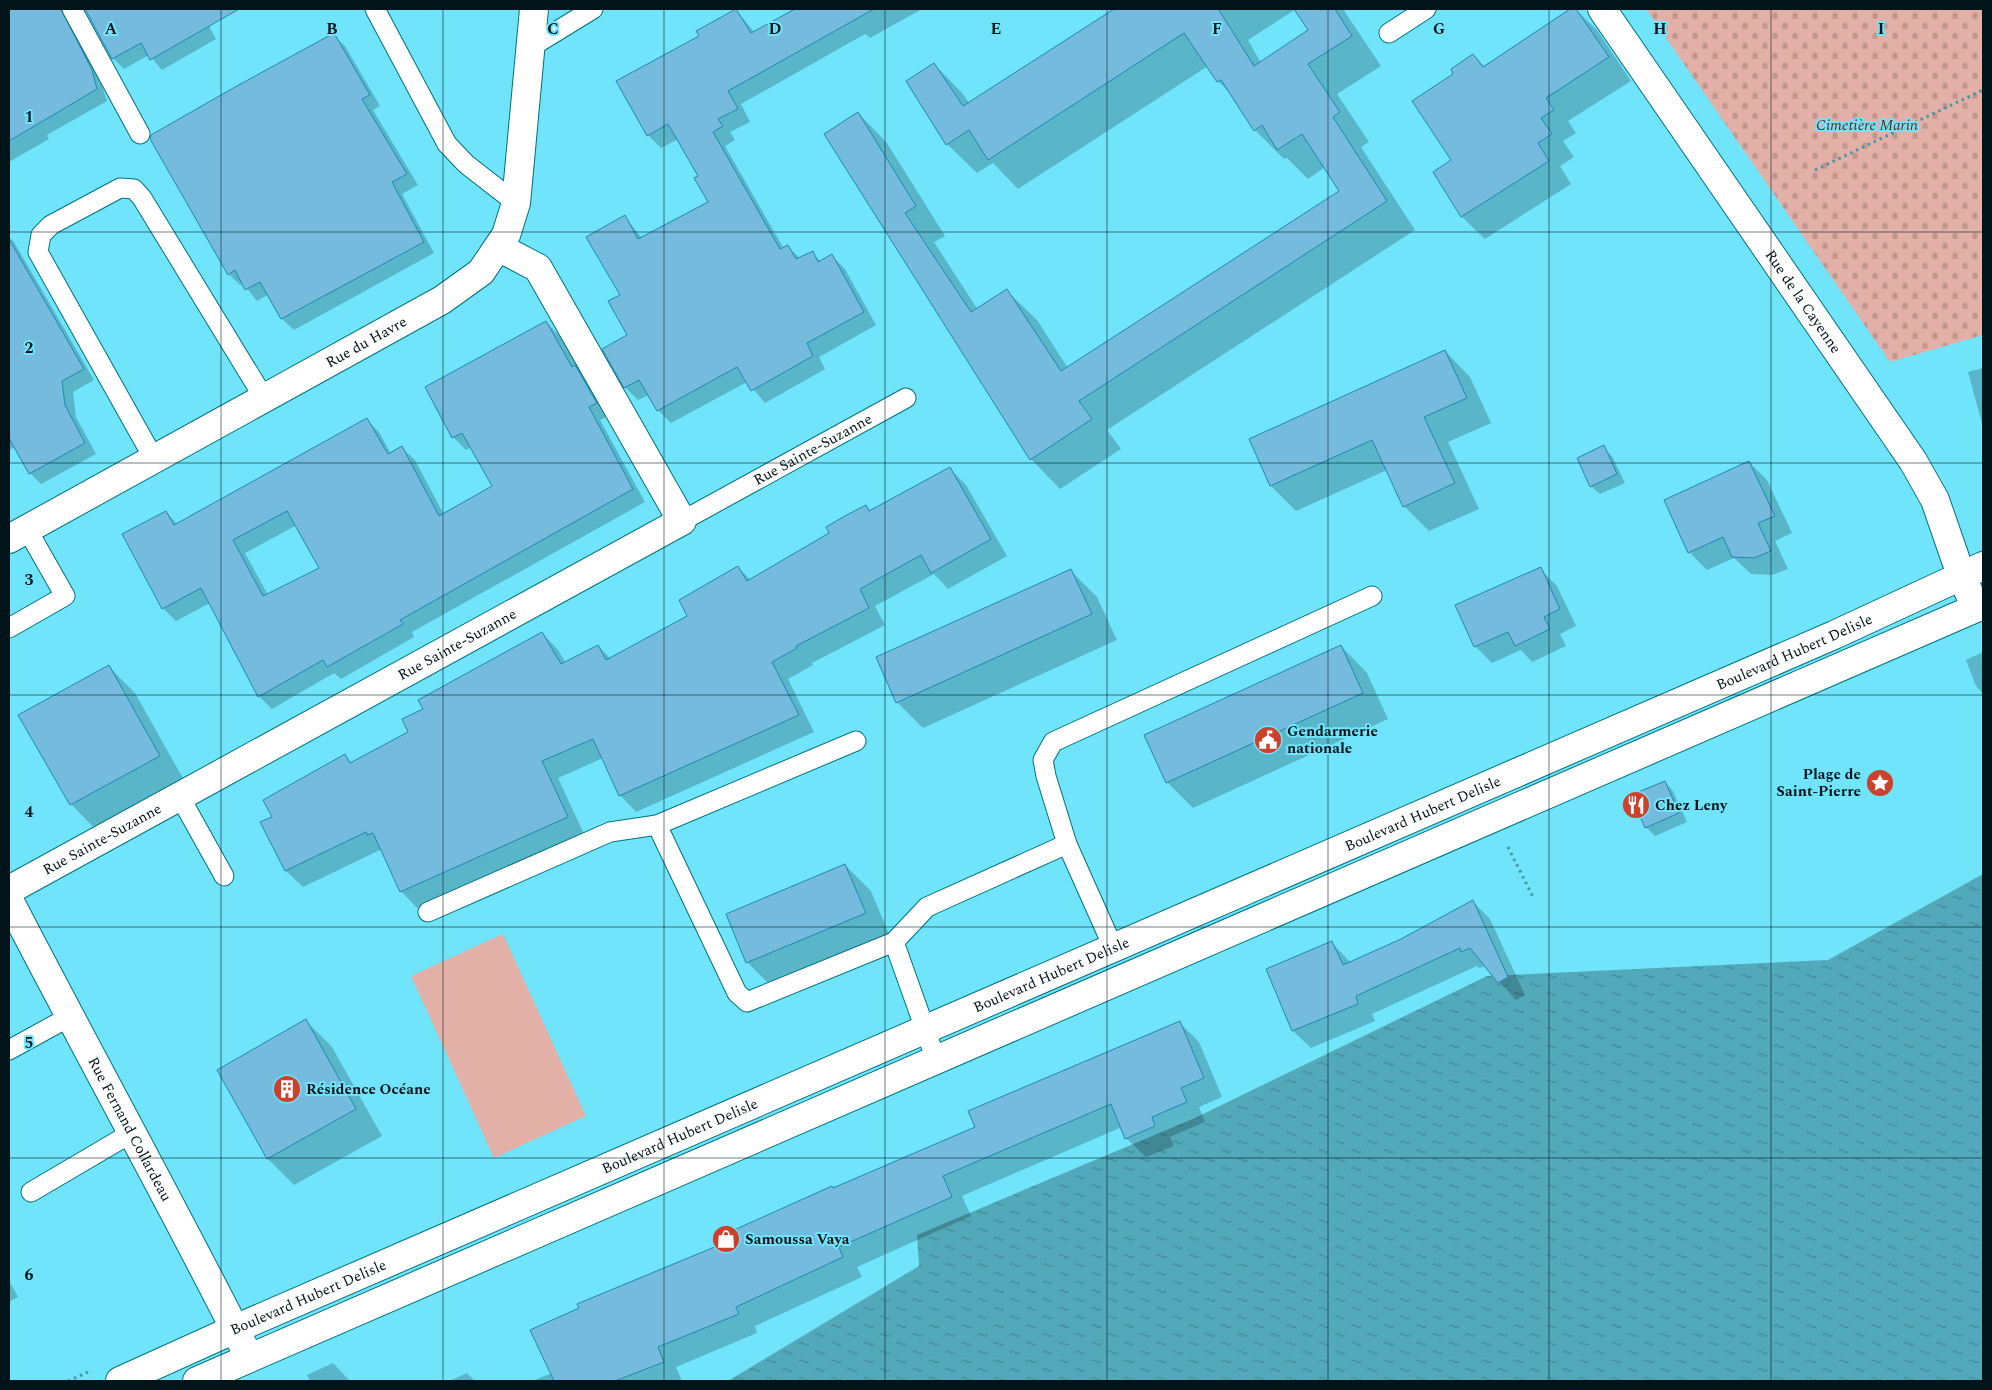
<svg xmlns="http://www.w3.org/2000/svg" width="1992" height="1390" font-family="Spectral,serif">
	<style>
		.cemetery { fill: url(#cemetery-stones) }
		.garden { fill: #e2b0a6 }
		.water { fill: url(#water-ripples) }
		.shadow { fill: #0003; fill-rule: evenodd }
		.building { fill: #75bbde; stroke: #2087b2; fill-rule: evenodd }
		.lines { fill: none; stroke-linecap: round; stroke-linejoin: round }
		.service-casing { stroke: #007181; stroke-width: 21 }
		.minor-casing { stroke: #007181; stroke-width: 30 }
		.secondary-casing { stroke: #007181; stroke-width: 30 }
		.path { stroke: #4595a5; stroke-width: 3; stroke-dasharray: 2.5 4; stroke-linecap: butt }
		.service { stroke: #fff; stroke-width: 19 }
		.minor { stroke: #fff; stroke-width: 28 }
		.secondary { stroke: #fff; stroke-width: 28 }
		.grid { fill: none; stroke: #001419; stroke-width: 1; stroke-opacity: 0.55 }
		.labels { text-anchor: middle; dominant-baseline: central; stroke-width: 4; stroke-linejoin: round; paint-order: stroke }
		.park-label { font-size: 15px; font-style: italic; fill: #6f1e12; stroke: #6fe4fa }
		.street-label { font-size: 15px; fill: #001419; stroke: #6fe4fa }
		.poi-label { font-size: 15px; font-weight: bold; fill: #001419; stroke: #6fe4fa; text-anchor: start }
		.grid-label { font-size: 16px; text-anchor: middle; font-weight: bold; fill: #001419; stroke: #6fe4fa; stroke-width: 4; stroke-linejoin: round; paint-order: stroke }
	</style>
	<defs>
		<pattern id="cemetery-stones" width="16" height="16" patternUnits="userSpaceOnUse" patternTransform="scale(1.25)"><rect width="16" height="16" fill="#e2b0a6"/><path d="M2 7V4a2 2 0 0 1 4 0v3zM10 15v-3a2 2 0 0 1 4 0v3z" fill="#c0968e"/></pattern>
		<pattern id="water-ripples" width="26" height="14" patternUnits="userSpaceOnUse" patternTransform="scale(1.25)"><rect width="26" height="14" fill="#52a9b9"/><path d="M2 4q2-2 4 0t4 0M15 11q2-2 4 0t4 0" fill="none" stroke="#428896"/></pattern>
	</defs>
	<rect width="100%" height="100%" fill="#6fe4fa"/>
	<!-- cemetery -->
	<polygon class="cemetery" points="1646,9 1983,9 1983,335 1890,362"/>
	<!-- garden -->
	<polygon class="garden" points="503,934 586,1116 494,1158 411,976"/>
	<!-- water -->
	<polygon class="water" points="1983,874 1983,1381 728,1381 919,1266 917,1235 1195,1118 1487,976 1828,960"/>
	<!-- shadow -->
	<g class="shadow">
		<polygon points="9,9 83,9 77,10 107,101 47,135 49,139 9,162"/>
		<polygon points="85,9 235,9 208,24 216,39 162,70 149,55 124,69 113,58"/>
		<polygon points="798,9 922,9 870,38 865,34 741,104 750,122 730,132 735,140 725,146 784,249 788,247 800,258 812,253 821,262 832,256 845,269 876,325 819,357 825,369 765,403 747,382 671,423 658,410 649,395 638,400 625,387 628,336 622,296 625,217 642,238 709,202 700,176 678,139 661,148 648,135 700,37 736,10 755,33"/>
		<polygon points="1117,9 1296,9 1248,40 1261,63 1309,30 1296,9 1343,9 1381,66 1337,94 1369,142 1361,147 1415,230 1107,430 1121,449 1060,489 1031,459 826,134 858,113 887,143 945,236 934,242 978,310 1007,291 1037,320 1068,368 1341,191 1325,167 1308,179 1287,158 1284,159 1255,130 1233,96 1218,81 1208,66 1018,189 993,163 977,173 947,144 934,64 963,94 969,103"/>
		<polygon points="1572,9 1575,9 1597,30 1631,81 1568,121 1576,133 1563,141 1574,157 1560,166 1571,184 1485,239 1462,217 1434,172 1453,160 1455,74 1473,55 1485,67"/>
		<polygon points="333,35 345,46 380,106 373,110 418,185 402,194 434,253 294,330 282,319 269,294 257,301 243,283 240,285 229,274"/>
		<polygon points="9,237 14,242 94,380 73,392 76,417 96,454 41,484 30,473 15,447 9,450"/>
		<path d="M546,322L559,335L608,416L600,420L645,502L412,632L414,637L341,679L334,673L272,709L259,696L210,603L176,621L164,609L124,535L166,512L177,524L367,420L379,432L391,454L402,448L415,460L444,515L493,486L471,447L466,450L453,437L427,388ZM297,525L321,568L268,595L245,553Z"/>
		<polygon points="1445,351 1470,377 1491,423 1448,442 1479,509 1429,531 1404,506 1387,470 1296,511 1271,486"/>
		<polygon points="1983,368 1983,427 1968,372"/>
		<polygon points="1603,447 1612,456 1625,483 1600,494 1591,486"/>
		<polygon points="1749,462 1767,480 1792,533 1775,541 1788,569 1772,575 1751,574 1734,558 1707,570 1689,552"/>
		<polygon points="949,468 966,485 1007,556 948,589 934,574 875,606 885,625 812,663 813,665 788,679 814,732 636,812 620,795 603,758 558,778 584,834 417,908 401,891 382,849 303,887 286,871 262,823 273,818 345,756 352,763 410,732 424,709 542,633 558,650 566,663 598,646 611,659 689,616 738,568 751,580 831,534 866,506 871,511"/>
		<polygon points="1540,569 1557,586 1576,626 1560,634 1566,646 1532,662 1521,650 1492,663 1476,647 1457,606"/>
		<polygon points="1071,571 1097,597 1117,640 923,728 897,702"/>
		<polygon points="1341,646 1367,673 1388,719 1193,808 1167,782"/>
		<polygon points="1983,652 1983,694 1976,686 1966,660"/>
		<polygon points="108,666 135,693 185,782 97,831 71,804"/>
		<polygon points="1665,782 1673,791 1687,822 1655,836 1646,827"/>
		<polygon points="845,865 871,891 891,939 773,988 747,962"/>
		<polygon points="1473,902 1490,919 1525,995 1516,1000 1486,966 1479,968 1477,966 1372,1014 1375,1021 1311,1048 1293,1031 1267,970 1332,943 1351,963 1401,940"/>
		<polygon points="306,1021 332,1047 382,1136 294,1185 268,1159"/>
		<polygon points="1180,1023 1199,1042 1222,1097 1199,1107 1205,1122 1170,1137 1174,1146 1146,1157 1126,1138 1122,1127 962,1196 971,1216 857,1267 862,1277 755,1326 757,1333 676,1367 682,1381 532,1381 552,1373 719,1247 834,1189 976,1127"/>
		<polygon points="9,1280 18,1297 9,1302"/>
		<polygon points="333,1363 350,1381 310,1381 307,1375"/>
		<polygon points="467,1373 475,1381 449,1381"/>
	</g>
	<!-- building -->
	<g class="building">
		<polygon points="9,9 61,9 92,70 97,89 9,141"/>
		<polygon points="85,9 239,9 150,60 141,43 112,59"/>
		<polygon points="736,9 751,33 795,9 874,9 728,91 738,109 718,119 723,126 713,132 780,249 788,245 796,259 813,251 818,262 832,254 864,312 807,343 813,356 751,391 737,367 657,411 639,380 624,388 602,349 627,335 608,301 620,295 586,237 625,215 638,239 708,202 694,178 698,176 668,124 647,136 616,81 699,36 696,31"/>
		<polygon points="1114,9 1221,9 1219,10 1254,66 1308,30 1294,9 1335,9 1352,36 1308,64 1340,112 1333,117 1387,201 1079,401 1092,419 1030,460 824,134 858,112 916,206 905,213 971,312 1007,289 1061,371 1339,191 1302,134 1277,150 1262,125 1254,131 1221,80 1217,82 1184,33 988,160 969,130 946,145 906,81 934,63 963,106"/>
		<polygon points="1570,9 1576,9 1609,57 1546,98 1554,110 1541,118 1552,134 1538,143 1549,161 1461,217 1433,172 1451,160 1412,101 1453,74 1451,69 1473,54 1483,67"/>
		<polygon points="334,33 370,95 362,99 407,174 392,182 424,242 281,319 260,282 245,290 235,270 228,275 150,139 151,135 235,87"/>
		<polygon points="9,239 84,369 62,381 65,405 85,443 29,474 9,438"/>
		<path d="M546,321L572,367L575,365L597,403L589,407L633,489L400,620L403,624L327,667L323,660L258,697L201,588L162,609L122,534L166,511L174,525L367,418L388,454L402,446L439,516L492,486L462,433L452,438L425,387ZM287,511L319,568L263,596L233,540Z"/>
		<polygon points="1445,350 1467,398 1424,417 1455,483 1403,507 1372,440 1270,486 1249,439"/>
		<polygon points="1604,445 1617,474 1590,487 1577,458"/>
		<polygon points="1749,461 1775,516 1758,523 1771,551 1754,558 1732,557 1723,537 1688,553 1664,500"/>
		<polygon points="950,467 991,539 931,573 921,555 860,589 869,608 796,646 797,648 772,662 799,715 619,796 593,739 542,761 568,817 400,892 373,833 367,835 366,832 285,871 260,822 272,817 263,800 345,754 350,763 408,732 402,719 423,709 418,700 542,632 561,664 598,645 606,660 687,616 679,600 738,566 747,581 829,533 826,527 845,516 866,505 869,511"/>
		<polygon points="1541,567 1560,609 1544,617 1550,629 1515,646 1508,632 1474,647 1455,605"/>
		<polygon points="1071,569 1092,614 896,703 876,657"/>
		<polygon points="1341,645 1363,693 1166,783 1144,735"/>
		<polygon points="109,665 160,756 70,805 18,715"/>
		<polygon points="1665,781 1679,813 1645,828 1631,795"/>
		<polygon points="845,864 866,913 746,963 726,914"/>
		<polygon points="1473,900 1508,977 1498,983 1470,948 1461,952 1460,948 1356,996 1358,1004 1292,1031 1266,969 1332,941 1343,965 1401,939"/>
		<polygon points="306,1019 356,1109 267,1159 217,1070"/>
		<polygon points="1180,1021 1204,1078 1181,1088 1187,1102 1152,1117 1155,1126 1125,1139 1111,1104 943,1176 952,1197 839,1247 843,1257 736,1307 739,1314 658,1347 664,1362 615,1381 554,1381 530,1330 579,1308 577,1304 717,1246 714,1239 832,1186 833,1188 975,1127 968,1111"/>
	</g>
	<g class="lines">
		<defs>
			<g id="service">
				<polyline points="72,9 140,134"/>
				<polyline points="375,9 447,144 466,164 516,203"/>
				<polyline points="1389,33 1426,9"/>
				<polyline points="531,47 593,9"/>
				<polyline points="154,459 38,252 41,235 51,225 120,188 134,189 142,198 264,398"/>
				<path id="s1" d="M682,521L906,398"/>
				<polyline points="9,628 65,596 27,529"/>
				<polyline points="180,797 224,876"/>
				<polyline points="657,825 737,993 747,1002 894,942 927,907 1067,844"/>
				<polyline points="428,912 610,832 657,825 856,741"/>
				<polyline points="894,942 936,1060"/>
				<polyline points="1113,947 1067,844 1046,776 1043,760 1053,742 1372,596"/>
				<polyline points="9,1050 69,1017"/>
				<polyline points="31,1192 133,1132"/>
			</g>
			<g id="minor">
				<path id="s2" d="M1602,9L1913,461L1935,500L1961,575L1976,608"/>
				<path id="s3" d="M9,539L442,300L481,272L506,235L516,203L534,9"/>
				<path id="s4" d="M9,890L682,521L538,268L498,247"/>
				<path id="s5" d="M9,900C88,1053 172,1204 249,1357"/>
			</g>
			<g id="secondary">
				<path id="s6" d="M120,1381L235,1329L1834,635L1983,566"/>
				<polyline points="197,1381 1983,605"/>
			</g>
		</defs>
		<!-- service casing -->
		<use href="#service" class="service-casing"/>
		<!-- minor casing -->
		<use href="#minor" class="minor-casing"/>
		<!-- secondary casing -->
		<use href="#secondary" class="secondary-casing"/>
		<!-- path -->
		<g class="path">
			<polyline points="1815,170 1983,90"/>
			<polyline points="1508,847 1533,897"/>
			<polyline points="68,1381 88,1372"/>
		</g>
		<!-- service -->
		<use href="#service" class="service"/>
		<!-- minor -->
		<use href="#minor" class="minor"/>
		<!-- secondary -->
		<use href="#secondary" class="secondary"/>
	</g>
	<!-- grid -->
	<path class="grid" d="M221,9V1381M443,9V1381M664,9V1381M885,9V1381M1107,9V1381M1328,9V1381M1549,9V1381M1771,9V1381M9,232H1983M9,463H1983M9,695H1983M9,927H1983M9,1158H1983"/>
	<!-- icons -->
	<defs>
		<symbol id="civic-disc" viewBox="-11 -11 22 22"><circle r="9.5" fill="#cd412c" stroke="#6fe4fa"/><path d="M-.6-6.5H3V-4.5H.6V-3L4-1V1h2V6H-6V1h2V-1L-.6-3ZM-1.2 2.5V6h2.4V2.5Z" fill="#fff"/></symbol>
		<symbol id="sight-disc" viewBox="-11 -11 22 22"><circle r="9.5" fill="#cd412c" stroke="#6fe4fa"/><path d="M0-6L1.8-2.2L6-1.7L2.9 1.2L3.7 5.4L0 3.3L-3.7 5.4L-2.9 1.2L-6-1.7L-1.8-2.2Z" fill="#fff"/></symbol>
		<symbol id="restaurant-disc" viewBox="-11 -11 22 22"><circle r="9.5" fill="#cd412c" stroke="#6fe4fa"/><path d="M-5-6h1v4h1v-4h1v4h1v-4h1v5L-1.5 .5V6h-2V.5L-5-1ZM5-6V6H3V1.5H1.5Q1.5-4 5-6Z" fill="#fff"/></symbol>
		<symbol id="building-disc" viewBox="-11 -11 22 22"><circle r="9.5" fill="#cd412c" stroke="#6fe4fa"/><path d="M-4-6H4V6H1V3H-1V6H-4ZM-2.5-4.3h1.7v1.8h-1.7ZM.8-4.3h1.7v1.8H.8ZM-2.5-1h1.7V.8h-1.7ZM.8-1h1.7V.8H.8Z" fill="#fff"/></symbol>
		<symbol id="shop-disc" viewBox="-11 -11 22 22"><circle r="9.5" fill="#cd412c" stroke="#6fe4fa"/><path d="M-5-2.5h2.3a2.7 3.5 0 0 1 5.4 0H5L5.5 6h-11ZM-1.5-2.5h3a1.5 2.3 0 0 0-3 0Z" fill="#fff"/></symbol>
	</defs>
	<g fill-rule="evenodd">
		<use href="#civic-disc" x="1252" y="724" width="32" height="32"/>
		<use href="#sight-disc" x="1864" y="767" width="32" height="32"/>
		<use href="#restaurant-disc" x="1620" y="789" width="32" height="32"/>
		<use href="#building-disc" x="271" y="1073" width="32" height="32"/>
		<use href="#shop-disc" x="710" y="1223" width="32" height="32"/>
	</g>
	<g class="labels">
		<!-- park labels -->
		<g class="park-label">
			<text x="1867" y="125">Cimetière Marin</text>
		</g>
		<!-- street labels -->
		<g class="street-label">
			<text stroke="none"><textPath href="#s2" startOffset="355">Rue de la Cayenne</textPath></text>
			<text stroke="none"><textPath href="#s3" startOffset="408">Rue du Havre</textPath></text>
			<text stroke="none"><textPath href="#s1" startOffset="149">Rue Sainte-Suzanne</textPath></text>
			<text stroke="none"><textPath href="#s4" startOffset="511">Rue Sainte-Suzanne</textPath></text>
			<text stroke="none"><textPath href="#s6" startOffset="1826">Boulevard Hubert Delisle</textPath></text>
			<text stroke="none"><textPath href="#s6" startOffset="1421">Boulevard Hubert Delisle</textPath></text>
			<text stroke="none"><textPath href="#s4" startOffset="106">Rue Sainte-Suzanne</textPath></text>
			<text stroke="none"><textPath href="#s6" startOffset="1016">Boulevard Hubert Delisle</textPath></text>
			<text stroke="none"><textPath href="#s5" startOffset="259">Rue Fernand Collardeau</textPath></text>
			<text stroke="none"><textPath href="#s6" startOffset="611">Boulevard Hubert Delisle</textPath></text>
			<text stroke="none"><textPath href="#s6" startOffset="206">Boulevard Hubert Delisle</textPath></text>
		</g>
		<!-- poi labels -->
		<g class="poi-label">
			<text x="1287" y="731">Gendarmerie<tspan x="1287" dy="17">nationale</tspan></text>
			<text x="1861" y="774" text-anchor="end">Plage de<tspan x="1861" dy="17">Saint-Pierre</tspan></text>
			<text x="1655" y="805">Chez Leny</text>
			<text x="306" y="1089">Résidence Océane</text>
			<text x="745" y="1239">Samoussa Vaya</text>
		</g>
	</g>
	<g class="grid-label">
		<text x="111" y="34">A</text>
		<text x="332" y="34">B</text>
		<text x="553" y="34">C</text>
		<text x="775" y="34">D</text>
		<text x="996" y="34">E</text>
		<text x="1217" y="34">F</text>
		<text x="1439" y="34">G</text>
		<text x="1660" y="34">H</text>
		<text x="1881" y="34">I</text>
		<text x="29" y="122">1</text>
		<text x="29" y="353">2</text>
		<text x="29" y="585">3</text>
		<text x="29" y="817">4</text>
		<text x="29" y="1048">5</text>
		<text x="29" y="1280">6</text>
	</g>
	<!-- border -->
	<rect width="1992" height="1390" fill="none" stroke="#001419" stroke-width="20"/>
</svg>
